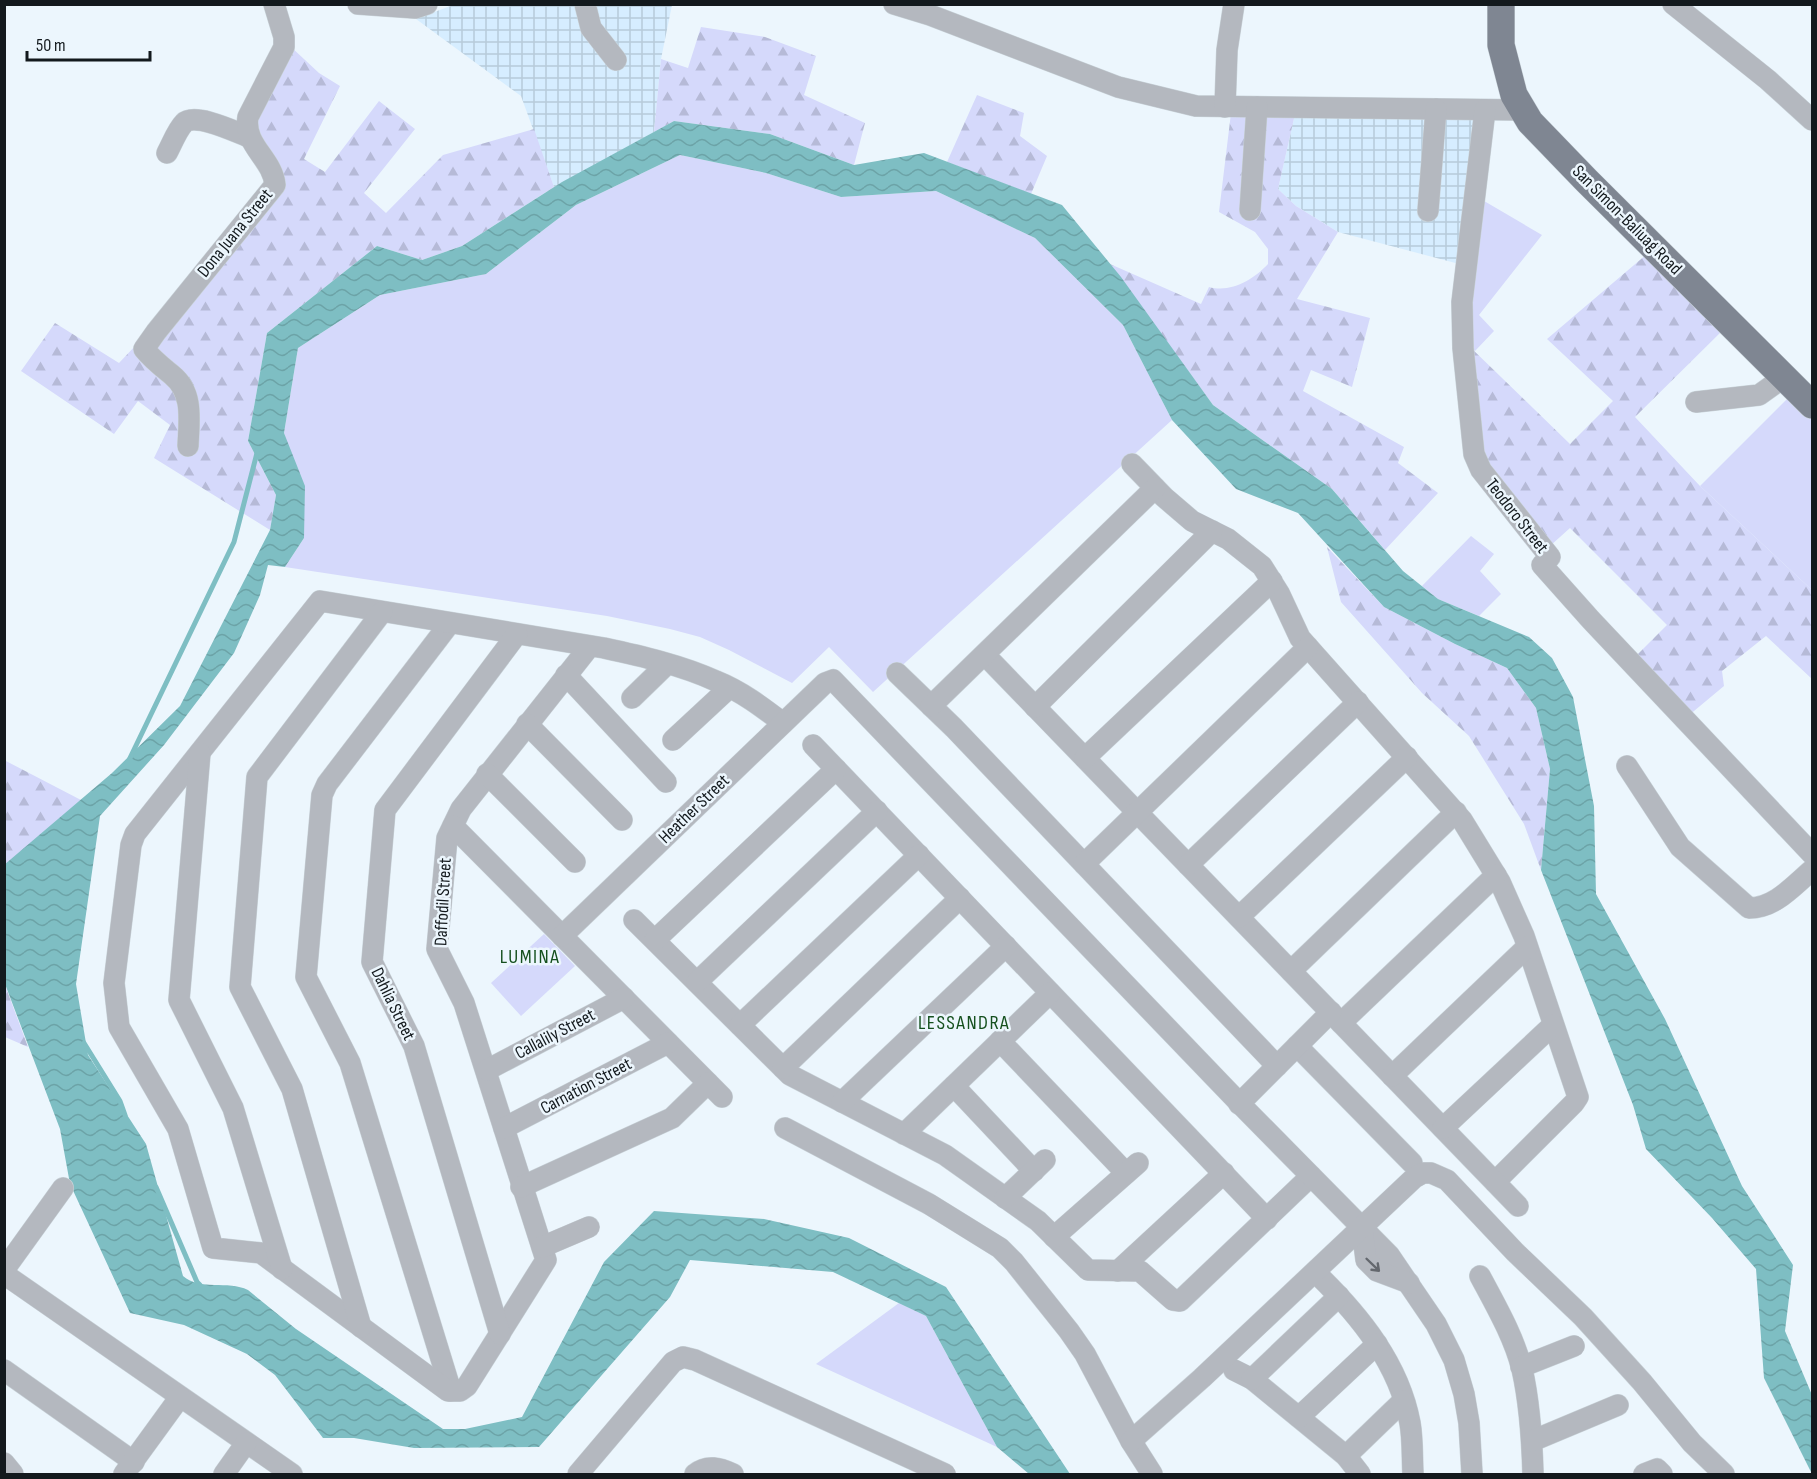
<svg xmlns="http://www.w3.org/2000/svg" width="1817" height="1479" font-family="'Sofia Sans Condensed',sans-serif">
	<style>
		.industrial { fill: url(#industrial-grid) }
		.grass { fill: #d5d9fb }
		.forest { fill: url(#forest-firs) }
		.water { fill: url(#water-waves) }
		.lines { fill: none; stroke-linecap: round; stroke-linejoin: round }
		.stream { stroke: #7ebec3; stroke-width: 5 }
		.minor-casing { stroke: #c9d3d9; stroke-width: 22 }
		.major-casing { stroke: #c9d3d9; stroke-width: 28 }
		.minor { stroke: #b4b8bf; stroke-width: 21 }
		.major { stroke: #7f8692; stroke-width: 27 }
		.oneway { stroke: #64686e }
		.labels { text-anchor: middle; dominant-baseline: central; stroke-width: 5; stroke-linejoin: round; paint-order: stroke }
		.street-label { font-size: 18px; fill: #13191d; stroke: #ecf6fd }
		.neighbourhood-label { font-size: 20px; letter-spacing: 1.5px; fill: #15501e; stroke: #ecf6fd }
	</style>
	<defs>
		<pattern id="industrial-grid" width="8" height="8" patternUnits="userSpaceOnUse" patternTransform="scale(1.5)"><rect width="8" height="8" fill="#d6edff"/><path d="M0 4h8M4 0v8" fill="none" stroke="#b7cbda"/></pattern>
		<pattern id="forest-firs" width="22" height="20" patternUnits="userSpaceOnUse" patternTransform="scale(1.5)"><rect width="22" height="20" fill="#d5d9fb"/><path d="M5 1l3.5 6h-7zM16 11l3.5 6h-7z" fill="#b6bad7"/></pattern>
		<pattern id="water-waves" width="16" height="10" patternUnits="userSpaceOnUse" patternTransform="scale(1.5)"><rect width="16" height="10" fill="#7ebec3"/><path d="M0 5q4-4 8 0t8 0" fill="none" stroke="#6ca3a7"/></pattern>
	</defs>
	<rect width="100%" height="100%" fill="#ecf6fd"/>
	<!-- industrial -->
	<g class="industrial">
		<polygon points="453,5 672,5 661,59 654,132 554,187 521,96 416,19"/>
		<polygon points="1295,114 1480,119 1463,265 1338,232 1296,206 1278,189"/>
	</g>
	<!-- grass -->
	<g class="grass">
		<polygon points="680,155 766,173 841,197 936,191 1035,238 1123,325 1172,420 873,692 829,647 792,683 729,650 700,637 670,629 607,616 285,567 304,538 284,433 298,348 380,295 486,274 576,205"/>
		<polygon points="1479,198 1542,235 1479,315 1494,331 1475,351 1468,345"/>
		<polygon points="1789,397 1812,420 1812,590 1700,486"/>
		<polygon points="1471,536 1494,554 1480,571 1501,594 1479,616 1438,599 1422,586"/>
		<polygon points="544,934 575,966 521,1016 491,983"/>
		<polygon points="899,1303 926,1316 997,1447 816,1364"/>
	</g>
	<!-- forest -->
	<g class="forest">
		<polygon points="701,27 765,37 816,56 804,95 865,123 854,165 770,134 674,121 654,132 661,59 688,68"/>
		<polygon points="290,46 319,73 340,86 304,159 325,172 379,101 415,129 364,193 386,213 443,155 534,129 554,187 462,246 422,260 377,246 267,333 248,441 276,495 270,530 154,458 170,425 138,401 114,434 21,371 55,323 119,363 136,345 178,390 183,404 180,453 192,453 195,402 153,348 283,187 253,125"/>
		<polygon points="977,95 1024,113 1020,136 1047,156 1031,194 947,162"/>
		<path d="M1231,113L1295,114L1278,189L1296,206L1338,232L1297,299L1370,318L1352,387L1311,370L1303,391L1404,447L1398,463L1438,493L1385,550L1332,489L1213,405L1110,264L1201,304L1209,287C1231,293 1253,280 1268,264V249L1255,232L1219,212Z"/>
		<polygon points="1647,254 1722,331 1635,417 1700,486 1812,590 1812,679 1766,636 1722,671 1724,686 1688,716 1634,658 1667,625 1570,528 1550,546 1480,453 1468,345 1570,444 1613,401 1547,339"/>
		<polygon points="1327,547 1384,607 1455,644 1507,668 1536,708 1550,769 1541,870 1524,824 1469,736 1422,693 1341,602"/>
		<polygon points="4,760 81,800 5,865 4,865"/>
		<polygon points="4,984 5,985 28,1047 5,1037"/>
	</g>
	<!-- water -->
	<path class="water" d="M674,121L770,134L854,165L924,153L1062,205L1121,277L1213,405L1332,489L1403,571L1438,599L1529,637L1552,658L1573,697L1594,806L1596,894L1665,1019L1742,1186L1793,1265L1785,1331L1812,1395V1474L1764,1378L1756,1269L1712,1218L1646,1149L1633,1105L1541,870L1550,769L1536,708L1507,668L1455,644L1384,607L1298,513L1236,489L1172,420L1123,325L1035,238L936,191L841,197L766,173L680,155L576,205L486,274L380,295L298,348L284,433L305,486L304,538L285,567L268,565L260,595L234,653L164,745L100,816L76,984L88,1055L146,1144L183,1276C200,1291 228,1280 248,1290L296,1329L443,1429H465L522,1417L604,1262L654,1211L764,1219L849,1238L946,1287L1070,1474H1029L997,1447L926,1316L833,1272L690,1260L670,1297L539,1447L414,1448L354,1438H323L275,1375L247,1354L184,1325L130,1313L70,1184L60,1129L5,984L4,865L112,773L180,706L270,530L276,495L248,441L267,333L377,246L422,260L462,246L562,182Z"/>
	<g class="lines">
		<!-- stream -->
		<g class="stream">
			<polyline points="130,758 234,542 258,449"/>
			<polyline points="84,1043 120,1101 125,1115"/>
			<polyline points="156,1187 197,1282 200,1285"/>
		</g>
		<defs>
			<g id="minor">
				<polyline points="358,4 415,8 427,4"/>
				<polyline points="585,4 591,28 616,60"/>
				<polyline points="894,4 930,15 1118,87 1196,106 1523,110"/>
				<polyline points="1673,4 1768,80 1812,120"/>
				<polyline points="1225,107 1227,50 1234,4"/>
				<polyline points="1485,110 1462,302 1463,348 1474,454 1481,470 1550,557 1542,565 1591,620 1812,854"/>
				<path d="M167,153C172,144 177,130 184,123C194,112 236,132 249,137"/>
				<polyline points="1250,210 1257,107"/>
				<polyline points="1428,211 1436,109"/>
				<polyline points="1696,402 1759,395 1773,385 1780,373"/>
				<path d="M188,446C189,420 194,393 172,375C161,366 153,360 144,349L156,332L275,185C273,159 243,145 248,117L284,47V37L274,4"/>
				<polyline points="1132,464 1164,497 1192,521 1228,539 1262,566 1279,593 1300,638 1462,820 1500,882 1524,936 1578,1097 1574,1103 1495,1182"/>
				<polyline points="450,623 327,784 322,795 306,977 350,1063 451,1391"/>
				<path d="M590,646L461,809L447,838L437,949L464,1003L546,1260L467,1386L460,1391H448L261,1253L213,1248L178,1129L119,1027L114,983L131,845L135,834L320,601L604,648C641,656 681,665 716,681C741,691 762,707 783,723"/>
				<polyline points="985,655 1518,1206"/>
				<polyline points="897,673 954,728 1277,1066"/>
				<polyline points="566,675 666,782"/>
				<polyline points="632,698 667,664"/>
				<polyline points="931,706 1155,488"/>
				<polyline points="1035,707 1212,531"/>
				<polyline points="527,724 622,820"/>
				<polyline points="673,740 729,688"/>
				<polyline points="813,745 1267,1219"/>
				<polyline points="200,753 179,1000 233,1108 282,1269"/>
				<polyline points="1085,758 1272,581"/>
				<path d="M1627,766L1680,847L1749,908C1775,908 1793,886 1812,870"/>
				<polyline points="487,774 575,862"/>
				<polyline points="453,826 722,1097"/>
				<polyline points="1084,864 1308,647"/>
				<polyline points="1188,865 1358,702"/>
				<polyline points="1239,917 1407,757"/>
				<polyline points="634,920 790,1075 945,1155 1038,1221 1088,1270 1140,1271 1173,1300 1180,1301 1311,1176"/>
				<polyline points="562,936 825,683 833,680 1247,1111 1389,1255 1436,1324 1454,1360 1464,1394 1469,1423 1472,1474"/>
				<polyline points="655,940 836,769"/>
				<polyline points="1291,971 1456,812"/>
				<polyline points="697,982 877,811"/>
				<polyline points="1341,1023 1496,875"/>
				<polyline points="740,1025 919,855"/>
				<polyline points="1000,1041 1126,1173"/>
				<polyline points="1297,1046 1412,1163"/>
				<polyline points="783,1068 960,898"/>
				<polyline points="487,1070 624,998"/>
				<polyline points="1392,1076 1527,947"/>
				<polyline points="954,1086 1034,1171"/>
				<polyline points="842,1102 1006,946"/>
				<polyline points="1239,1104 1331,1012"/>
				<polyline points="504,1128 668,1043"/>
				<polyline points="785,1128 929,1204 1000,1248 1014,1262 1069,1331 1085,1354 1131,1441 1152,1474"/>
				<polyline points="1443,1128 1553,1025"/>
				<polyline points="904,1134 1050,993"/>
				<polyline points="521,1187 672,1118 708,1083"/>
				<polyline points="1005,1198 1045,1160"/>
				<polyline points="1362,1228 1366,1260 1377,1271 1409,1283"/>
				<polyline points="1054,1237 1138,1163"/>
				<polyline points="542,1247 589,1227"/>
				<polyline points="4,1270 63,1188"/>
				<polyline points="1118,1271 1224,1173"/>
				<polyline points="4,1274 292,1474"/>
				<path d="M1318,1275C1360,1316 1399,1364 1410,1423C1413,1440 1412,1458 1413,1474"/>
				<path d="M1480,1276C1496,1306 1514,1337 1522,1369C1530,1404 1532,1439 1533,1474"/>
				<polyline points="361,1327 292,1089 240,987 257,777 382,612"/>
				<polyline points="500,1334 414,1046 372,962 385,810 517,634"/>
				<polyline points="1521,1367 1574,1346"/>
				<polyline points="4,1370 134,1462"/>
				<polyline points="1234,1370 1252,1379 1346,1456 1360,1474"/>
				<polyline points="1252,1379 1339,1296"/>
				<polyline points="1299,1417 1377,1344"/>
				<polyline points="1131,1441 1202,1378 1414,1178 1423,1173 1431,1173 1447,1180 1515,1252 1583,1317 1642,1382 1692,1443 1724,1474"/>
				<polyline points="1532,1441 1618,1405"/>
				<polyline points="1346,1456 1403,1401"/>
				<polyline points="4,1463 13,1474"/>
				<polyline points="124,1474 180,1397"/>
				<polyline points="224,1474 246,1443"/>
				<polyline points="578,1474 673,1362 683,1357 695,1360 945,1474"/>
				<path d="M695,1474C707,1464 720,1468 733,1474"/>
				<polyline points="1644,1474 1657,1469 1662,1474"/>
			</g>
			<polyline id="major" points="1501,4 1501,45 1514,95 1530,122 1586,180 1812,405"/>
		</defs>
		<!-- minor casing -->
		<use href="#minor" class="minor-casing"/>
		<!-- major casing -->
		<use href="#major" class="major-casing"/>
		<!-- minor -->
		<use href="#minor" class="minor"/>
		<!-- major -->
		<use href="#major" class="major"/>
	</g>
	<!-- one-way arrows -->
	<defs><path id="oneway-shaft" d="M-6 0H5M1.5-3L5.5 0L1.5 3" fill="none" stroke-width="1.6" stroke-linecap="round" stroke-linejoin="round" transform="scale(1.5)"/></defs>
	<use class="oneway" href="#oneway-shaft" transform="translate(1373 1265) rotate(44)"/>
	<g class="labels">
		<!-- street labels -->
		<g class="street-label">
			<text transform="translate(1627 220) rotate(45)">San Simon-Baliuag Road</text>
			<text transform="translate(235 233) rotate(-51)">Dona Juana Street</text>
			<text transform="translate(1517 516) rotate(52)">Teodoro Street</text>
			<text transform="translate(694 809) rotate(-44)">Heather Street</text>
			<text transform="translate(443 902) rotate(-87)">Daffodil Street</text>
			<text transform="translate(393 1004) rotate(64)">Dahlia Street</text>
			<text transform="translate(555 1034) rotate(-28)">Callalily Street</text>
			<text transform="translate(586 1086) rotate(-28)">Carnation Street</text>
		</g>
		<!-- neighbourhood labels -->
		<g class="neighbourhood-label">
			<text x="530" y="957">LUMINA</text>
			<text x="964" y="1023">LESSANDRA</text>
		</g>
	</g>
	<!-- border -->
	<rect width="1817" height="1479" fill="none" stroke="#13191d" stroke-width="12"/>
	<!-- scale -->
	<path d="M27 51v9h123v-9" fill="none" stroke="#13191d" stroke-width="3"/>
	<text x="36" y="51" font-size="18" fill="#13191d" stroke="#ecf6fd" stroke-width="4.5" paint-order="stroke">50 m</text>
</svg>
